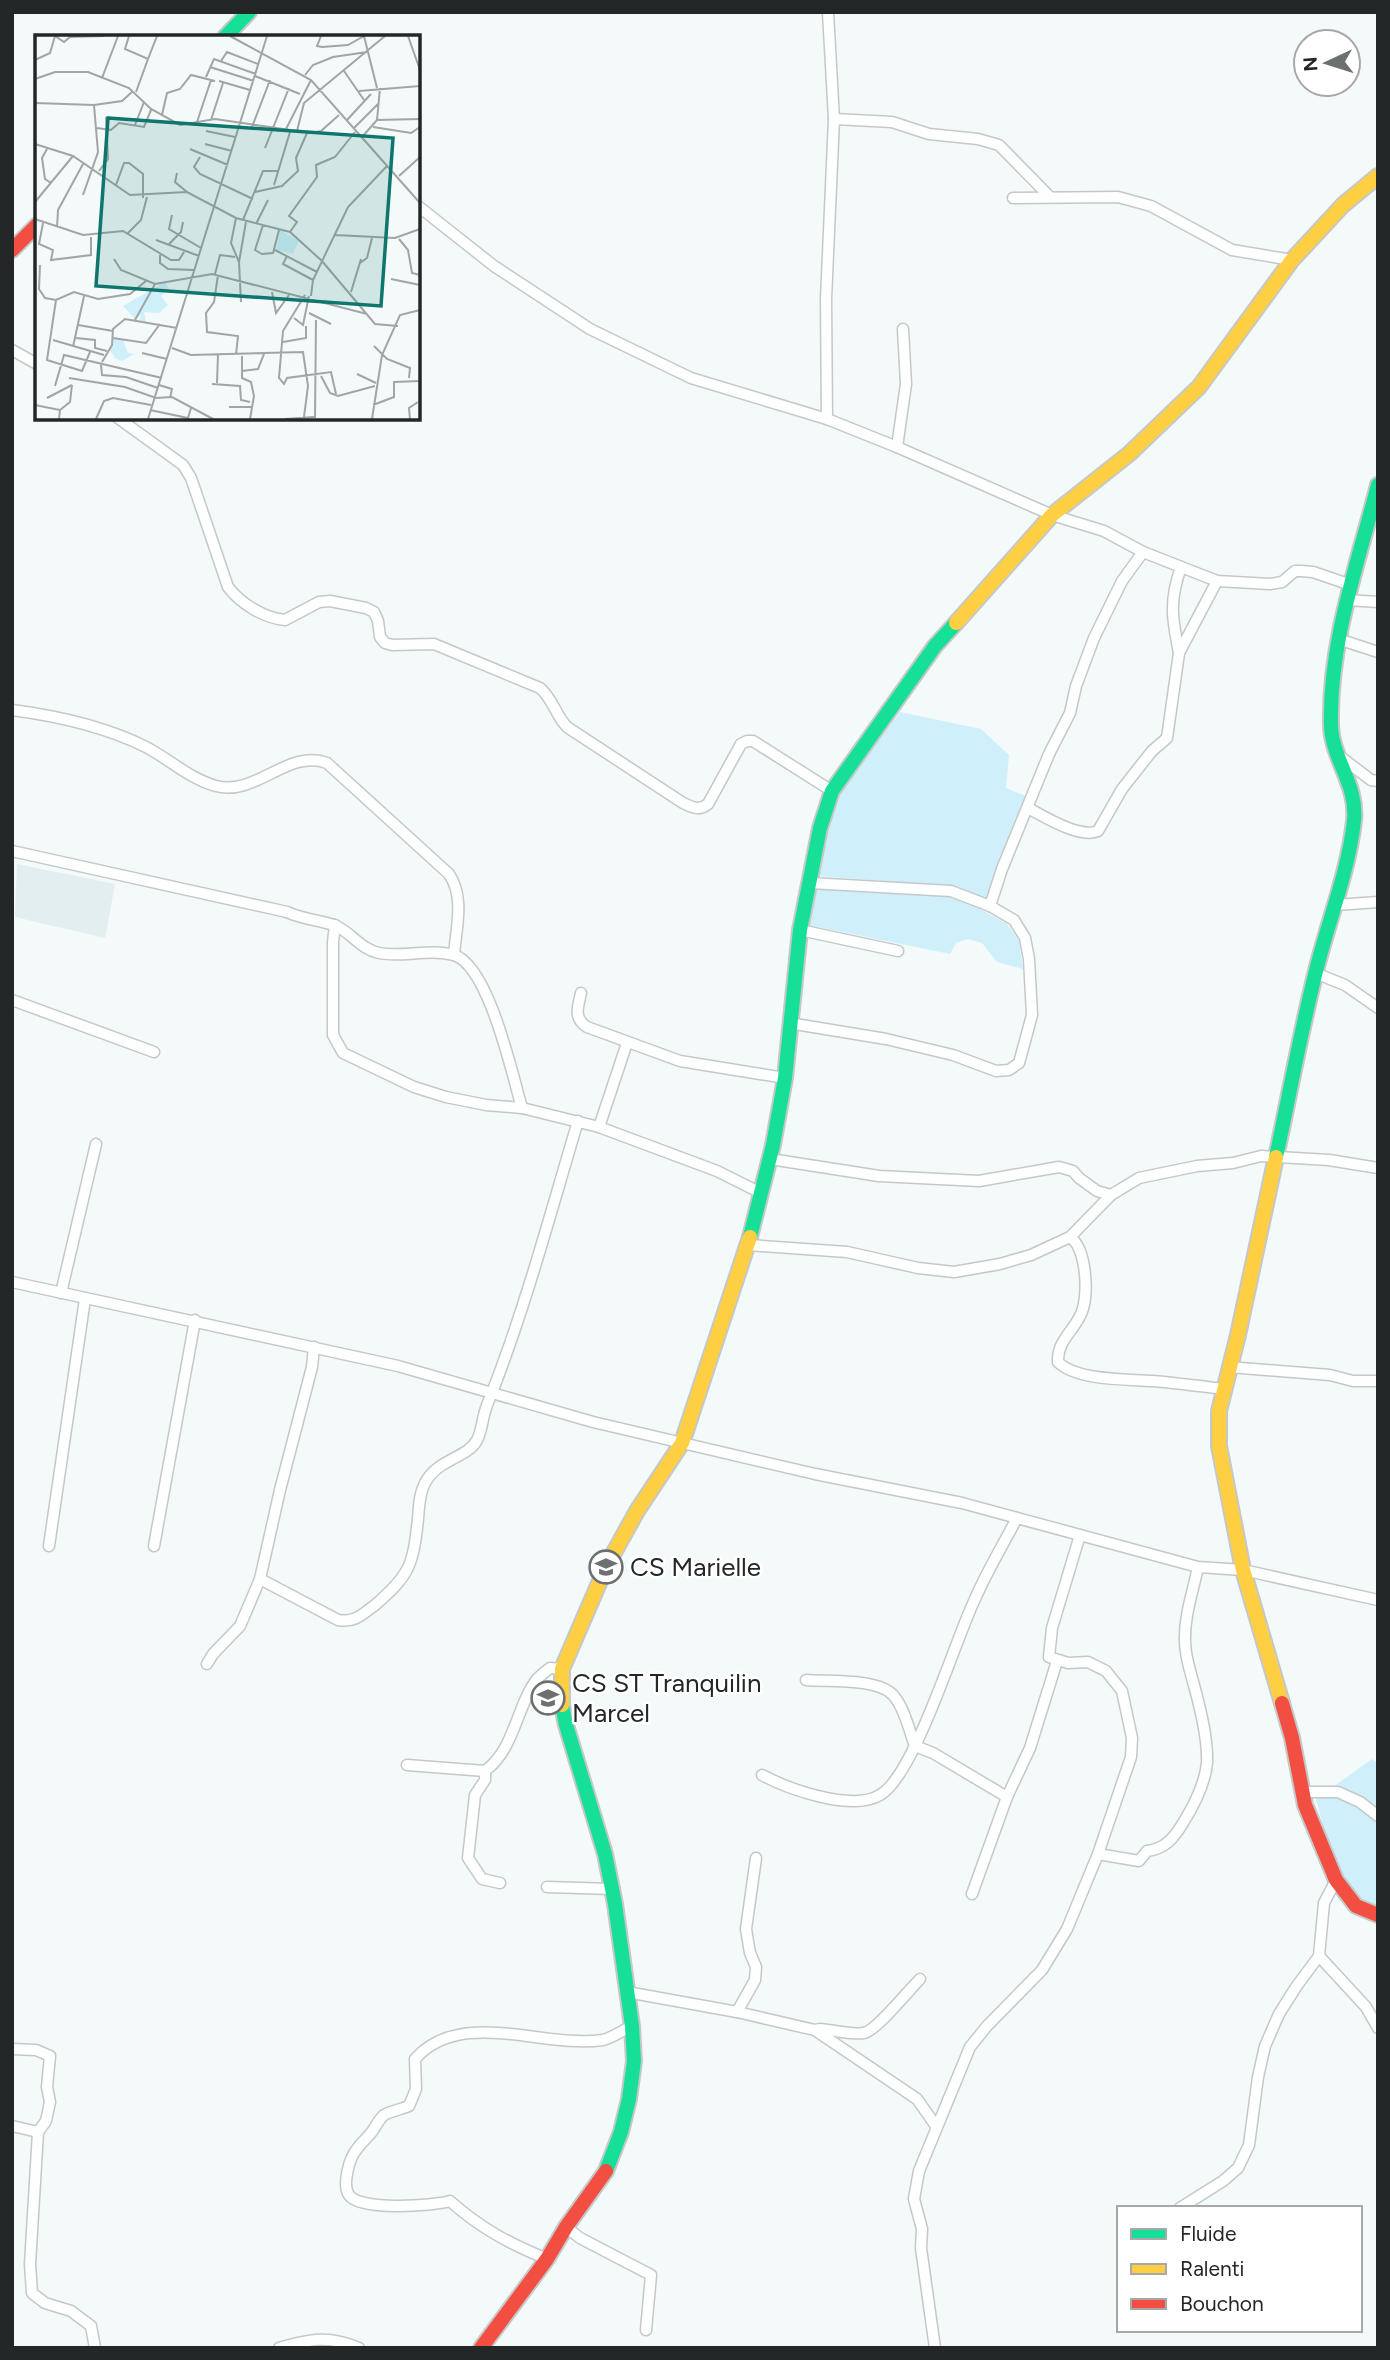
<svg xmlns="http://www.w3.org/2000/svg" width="1390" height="2360" font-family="Figtree,sans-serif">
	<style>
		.built { fill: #e2eef0 }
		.green { fill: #cff0fa }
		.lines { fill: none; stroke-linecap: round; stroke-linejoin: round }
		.street-casing { stroke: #c5c8c9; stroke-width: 13 }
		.fast-casing { stroke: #c5c8c9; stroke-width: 18 }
		.slow-casing { stroke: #c5c8c9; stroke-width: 18 }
		.jam-casing { stroke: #c5c8c9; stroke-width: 18 }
		.street { stroke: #fdfefe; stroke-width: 10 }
		.fast { stroke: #16e098; stroke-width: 14 }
		.slow { stroke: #ffcf43; stroke-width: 14 }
		.jam { stroke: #f24e42; stroke-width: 14 }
		.labels { text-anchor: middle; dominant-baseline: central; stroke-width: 5; stroke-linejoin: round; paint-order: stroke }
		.poi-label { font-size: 26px; fill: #242728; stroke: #fff; text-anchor: start }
		.inset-road { fill: none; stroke: #a1a5a5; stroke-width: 2 }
		.view { fill: #0f766e; fill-opacity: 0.15; stroke: #0f766e; stroke-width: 3.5 }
		.inset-edge { fill: none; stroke: #242728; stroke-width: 3.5 }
	</style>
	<rect width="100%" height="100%" fill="#f4f9f9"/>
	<!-- built -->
	<polygon class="built" points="17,864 115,884 105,938 15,917"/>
	<!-- green -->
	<g class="green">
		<polygon points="900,712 981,729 1009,755 1006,788 1028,797 986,900 940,885 817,876 838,795"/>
		<polygon points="817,889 947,896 982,910 1007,924 1019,941 1023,969 997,962 982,943 968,939 956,943 950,954 808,925"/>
		<path d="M1372,1759L1378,1764V1912C1334,1894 1328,1840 1316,1799Z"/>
	</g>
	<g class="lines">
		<defs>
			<g id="street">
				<polyline points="834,119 892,122 929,134 978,139 999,145 1050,197"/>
				<polyline points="1013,198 1118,197 1151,206 1232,250 1292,260"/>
				<polyline points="418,206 494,266 590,329 691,378 827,419 897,447 1052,515 1104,531 1143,552 1217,581 1270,584 1282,582 1295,571 1301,571 1313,572 1351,585"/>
				<polyline points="12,350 37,364"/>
				<path d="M118,418L183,465L191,478L228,587C241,604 264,618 285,620L319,602L330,601L366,608L374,612L378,621L380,637L385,643L392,645L434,644L540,688C553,699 556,716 567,727L683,803C694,808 699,811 708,804L741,744L747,741H753L832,791"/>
				<polyline points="827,419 826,299 834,119 828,12"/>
				<polyline points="897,447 906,384 903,329"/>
				<polyline points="1347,600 1378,602"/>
				<polyline points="1338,639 1378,652"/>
				<path d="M1179,653C1172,618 1169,601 1181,567"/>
				<path d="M12,710C58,716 104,726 146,747C169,759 190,779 216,786C255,797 289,748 327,763L449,874C465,897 456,928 454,955"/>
				<polyline points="1338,755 1371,780 1378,781"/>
				<path d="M1028,808C1045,817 1080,839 1098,831L1122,789L1152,751L1167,738L1179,653L1217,581"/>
				<path d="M12,851L287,912C302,919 318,920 334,925C350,931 360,949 379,953C403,958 429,948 454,955C489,966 512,1074 522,1108"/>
				<polyline points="1336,905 1378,902"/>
				<polyline points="990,906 1002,869 1049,754 1070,713 1076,686 1094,638 1122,581 1143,552"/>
				<polyline points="335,925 333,942 333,1035 343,1053 414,1087 446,1097 486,1105 522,1108 599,1127 717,1171 761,1193"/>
				<polyline points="800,930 898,951"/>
				<polyline points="1315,973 1345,985 1378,1008"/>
				<path d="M581,993C578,1007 573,1018 587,1027L680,1061L785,1078"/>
				<polyline points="12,1000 154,1052"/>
				<polyline points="789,1023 886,1039 953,1055 996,1071 1009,1070 1019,1063 1032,1015 1029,959 1025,938 1014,920 990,906 951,891 810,883"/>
				<polyline points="599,1127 627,1043"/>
				<polyline points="770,1159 879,1176 979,1181 1059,1167 1073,1171 1079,1178 1097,1191 1111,1195 1139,1178 1197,1166 1233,1163 1261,1156 1329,1160 1378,1168"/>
				<path d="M1070,1237C1087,1249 1089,1296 1081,1314C1073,1332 1057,1341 1058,1362C1077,1381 1127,1379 1152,1381C1176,1383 1200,1386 1223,1389"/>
				<polyline points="748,1245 847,1252 918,1268 954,1272 1000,1264 1031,1255 1070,1237 1111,1195"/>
				<polyline points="12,1282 398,1366 593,1422 815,1474 962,1503 1198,1567 1243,1570 1378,1600"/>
				<polyline points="61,1293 96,1144"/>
				<polyline points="1229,1367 1330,1375 1353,1381 1378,1381"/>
				<polyline points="49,1546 85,1299"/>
				<polyline points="154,1546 195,1320"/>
				<path d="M260,1579L338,1620C354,1623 362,1615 375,1605C410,1575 413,1565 418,1519C419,1507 419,1494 425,1483C437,1459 468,1458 477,1440C481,1433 482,1423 484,1415C486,1406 490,1398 493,1390C527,1302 551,1211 578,1121"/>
				<polyline points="207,1664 213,1654 240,1626 260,1579 280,1490 312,1367 314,1347"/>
				<path d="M806,1680C829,1682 877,1678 893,1695C904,1707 909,1730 915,1746L933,1753L1007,1797"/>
				<path d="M407,1765L485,1771C515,1749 516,1707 537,1679C541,1675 546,1671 550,1668L562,1669"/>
				<polyline points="485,1771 485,1780 475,1795 468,1858 482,1879 500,1883"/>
				<path d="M762,1775C788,1789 852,1812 880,1795C915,1775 955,1640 975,1599C987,1571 1003,1545 1017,1518"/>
				<polyline points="1303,1792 1338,1792 1360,1802 1378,1816"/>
				<path d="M1098,1854L1139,1861L1147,1851C1165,1849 1174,1838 1183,1823C1193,1807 1205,1783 1207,1763C1208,1740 1201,1711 1195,1689C1191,1673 1185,1658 1185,1641C1184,1617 1193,1591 1198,1567"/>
				<polyline points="547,1887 612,1889"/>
				<polyline points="972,1894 1007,1797 1030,1748 1057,1661"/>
				<polyline points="1319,1956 1366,2007 1378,2028"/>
				<polyline points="627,1992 737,2012 815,2030 917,2099 936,2126"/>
				<polyline points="737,2012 755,1980 756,1967 750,1953 746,1929 756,1858"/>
				<path d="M815,2030L820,2029C833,2030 851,2035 864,2033C876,2031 909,1990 920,1979"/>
				<polyline points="12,2049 36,2050 50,2056 47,2087 50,2102 46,2121 38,2132 30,2264 32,2293 45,2303 71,2311 91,2326 95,2348"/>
				<polyline points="12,2126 38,2132"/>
				<polyline points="1180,2208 1223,2181 1238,2168 1249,2145 1258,2077 1265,2046 1279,2014 1296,1987 1319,1956 1324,1903 1336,1880"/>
				<polyline points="566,2227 580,2238 651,2275 646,2330"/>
				<path d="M547,2259C510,2244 480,2228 450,2201C433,2206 359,2211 349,2195C342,2185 349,2158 357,2149C361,2143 366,2139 371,2133C375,2128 379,2119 384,2115C391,2111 402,2109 409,2106L416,2089L415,2059C461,2007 544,2049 603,2040C612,2038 623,2030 632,2026"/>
				<path d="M279,2348C310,2339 329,2335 359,2348"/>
				<polyline points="935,2348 921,2248 922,2229 914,2199 919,2171 970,2047 987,2026 1042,1970 1067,1929 1098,1854 1131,1757 1132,1738 1122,1691 1106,1671 1088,1662 1068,1663 1049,1657 1052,1628 1080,1535"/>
			</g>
			<g id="fast">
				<polyline points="225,37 249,12"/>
				<path d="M1276,1157C1289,1097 1300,1035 1315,975C1327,924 1348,874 1354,821C1358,784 1331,758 1331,724C1329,643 1358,563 1378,485"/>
				<polyline points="750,1237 773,1145 785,1078 800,930 820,828 832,791 935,646 956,623"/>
				<polyline points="562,1705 566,1725 605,1854 615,1904 632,2026 634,2061 629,2099 621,2132 606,2171"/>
			</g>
			<g id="slow">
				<polyline points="956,623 1052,515 1129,454 1199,387 1292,260 1343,205 1378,176"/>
				<polyline points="1276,1157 1238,1335 1219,1411 1219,1446 1243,1570 1282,1703"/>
				<polyline points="562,1705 562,1669 606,1567 637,1511 682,1443 750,1237"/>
			</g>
			<g id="jam">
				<polyline points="12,250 37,225"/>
				<polyline points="1282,1703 1292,1738 1305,1805 1336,1880 1356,1906 1378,1915"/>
				<polyline points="481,2348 547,2259 566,2227 606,2171"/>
			</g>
		</defs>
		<!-- street casing -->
		<use href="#street" class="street-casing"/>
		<!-- fast casing -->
		<use href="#fast" class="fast-casing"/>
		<!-- slow casing -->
		<use href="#slow" class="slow-casing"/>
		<!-- jam casing -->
		<use href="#jam" class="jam-casing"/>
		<!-- street -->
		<use href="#street" class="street"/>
		<!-- fast -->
		<use href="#fast" class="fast"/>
		<!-- slow -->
		<use href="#slow" class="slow"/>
		<!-- jam -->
		<use href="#jam" class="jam"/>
	</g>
	<!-- icons -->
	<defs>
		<symbol id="school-ring" viewBox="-11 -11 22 22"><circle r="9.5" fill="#fff" stroke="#6d7071" stroke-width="1.5"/><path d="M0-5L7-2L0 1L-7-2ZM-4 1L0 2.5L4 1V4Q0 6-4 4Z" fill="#6d7071"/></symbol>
	</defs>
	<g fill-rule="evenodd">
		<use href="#school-ring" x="587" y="1548" width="38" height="38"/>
		<use href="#school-ring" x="529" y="1679" width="38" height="38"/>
	</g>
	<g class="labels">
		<!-- poi labels -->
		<g class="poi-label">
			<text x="630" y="1567">CS Marielle</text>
			<text x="572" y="1683">CS ST Tranquilin<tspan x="572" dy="30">Marcel</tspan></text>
		</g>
	</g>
	<!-- overview -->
	<g transform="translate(35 35)">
		<rect width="385" height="385" fill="#f4f9f9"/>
		<path d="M245,195L264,206L258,219L241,215ZM130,247L134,254L126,261L133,270L124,278L109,277L111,287L104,286L106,280L100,284L88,271ZM79,304L88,305L93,318L99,319L87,326L80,323L75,315Z" fill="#cff0fa"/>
		<path class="inset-road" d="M20,1L29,7L35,2L69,1M94,1L90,14L113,24L122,1M195,1L276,45L385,168M286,1L282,11L287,12L313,10L329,1M329,1L342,53M373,1L385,35M0,25L15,18L20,1M186,26L192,17L223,29M175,32L219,46M309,36L329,65M270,40L278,30L298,22L332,17M220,41L265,59M171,42L179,24L221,39M67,43L83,1M0,44L20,37H53L94,53L116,74L145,90L180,84L276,98L286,96L304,80M184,46L215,55M324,56L385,51M101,57L113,24M0,68L59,70L87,66L98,56M127,80L132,58L145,54L156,40L180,46M176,85L188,48M312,85L336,59M342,85L385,84M162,87L176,45M100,90L109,67M217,92L235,45M338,92L376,98L385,92M62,93L76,95L84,88L109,92L116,75M319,93L344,68M171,96L200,102M250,96L276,45M262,96L269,68L350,1M327,102L342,85L345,53M0,109L38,121L95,160L152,157L201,183L255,197L287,226L340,289L363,291M170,109L197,116M230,113L254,53M12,114L7,123L10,144L16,148M155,114L193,130M165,122L159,132L165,139L218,164M64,136L73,124L71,82M142,138L140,147L152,157M364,141L385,122M81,150L89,128H94L108,139V163M239,150L255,97M220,157L247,151L263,136L261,123L272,98M48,160L63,117L59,70M0,167L38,121M137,180L134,194L166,213M201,183L196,208L204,227M0,184L48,200L88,196L136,225H144L149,217M208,185L228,136H243M8,188L4,209L18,215L16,225L56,220V202M221,189L233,165M228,190L220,215L227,219L238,218L244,195M22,193L23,175L48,129M255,197L262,187L254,181L282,142L281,130L300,122L320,97M93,198L106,185L112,162M300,200L360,203L385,194M364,204L373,215L377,238L385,240M121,205L164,221M133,210L146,197L148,187M240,215L282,237M125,220V228L133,234L159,235M252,221L248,229L278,245M79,224L86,235L120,249L177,239L332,279M325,228L332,223L337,203M5,230L4,254L10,263L21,265L39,257L63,264L95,259L111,246M180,239L185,220L200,222M183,240L179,267L171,278L172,297L203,301L201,320M356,244L385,250M237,257L241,278L254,260M316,257L326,224M270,260L248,296L244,343L249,349L252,343L296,337L301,359M276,261L278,245L313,172L352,131M21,265L12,325L47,336L55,317M206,267L204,227L211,187M274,278L296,289M259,283L268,290L274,261M100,285L120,249M43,290L78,296M41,303L60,305V313L72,316M78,303L111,308L125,289M18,305L69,320M248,307L271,303V291M339,311L352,324L375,333L374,343M38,312L49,261M137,313L156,320L268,317L273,351L269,382M107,318L132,324M207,321V343L216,347L219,361L215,384M67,327L77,310L78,294L90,284L142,293M66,330L67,340L91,342L123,353M207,336L223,334L229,319M322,339L341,348M286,341L295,358L303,361L340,351M34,343L90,352L121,363L137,362L178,384M182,348L183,319M177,349L205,351L206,365L215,367M124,350L137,354L135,363M20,351L29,320L127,343M12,363L37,350M0,370L25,375L24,384M338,370L359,362V347L385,346M194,372H216M25,375L35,367L37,350M115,375L153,383L156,373M280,383L281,285M61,384L69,366L78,363L116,370M113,384L232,1M250,384L279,382M337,384L347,320L365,280L385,275M375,384L374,373L383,367"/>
		<path class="view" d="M73,83L358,103L346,271L61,251Z"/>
		<rect width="385" height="385" class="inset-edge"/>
	</g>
	<!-- border -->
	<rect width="1390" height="2360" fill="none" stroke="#242728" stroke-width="28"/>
	<!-- legend -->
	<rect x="1117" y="2206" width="245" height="126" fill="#ffffff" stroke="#a7a9a9" stroke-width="2"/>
	<rect x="1131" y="2229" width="35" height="10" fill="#16e098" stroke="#a7a9a9" stroke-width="2"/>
	<text x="1180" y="2241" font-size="21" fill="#242728">Fluide</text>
	<rect x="1131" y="2264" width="35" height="10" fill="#ffcf43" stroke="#a7a9a9" stroke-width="2"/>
	<text x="1180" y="2276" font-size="21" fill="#242728">Ralenti</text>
	<rect x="1131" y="2299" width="35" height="10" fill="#f24e42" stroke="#a7a9a9" stroke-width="2"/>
	<text x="1180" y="2311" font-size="21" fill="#242728">Bouchon</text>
	<!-- north arrow -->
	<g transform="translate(1327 63) rotate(266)"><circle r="33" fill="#ffffff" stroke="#a7a9a9" stroke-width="2"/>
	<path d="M0-5L12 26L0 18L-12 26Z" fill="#6d7071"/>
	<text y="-10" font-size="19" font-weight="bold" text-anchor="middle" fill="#242728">N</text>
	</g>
</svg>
